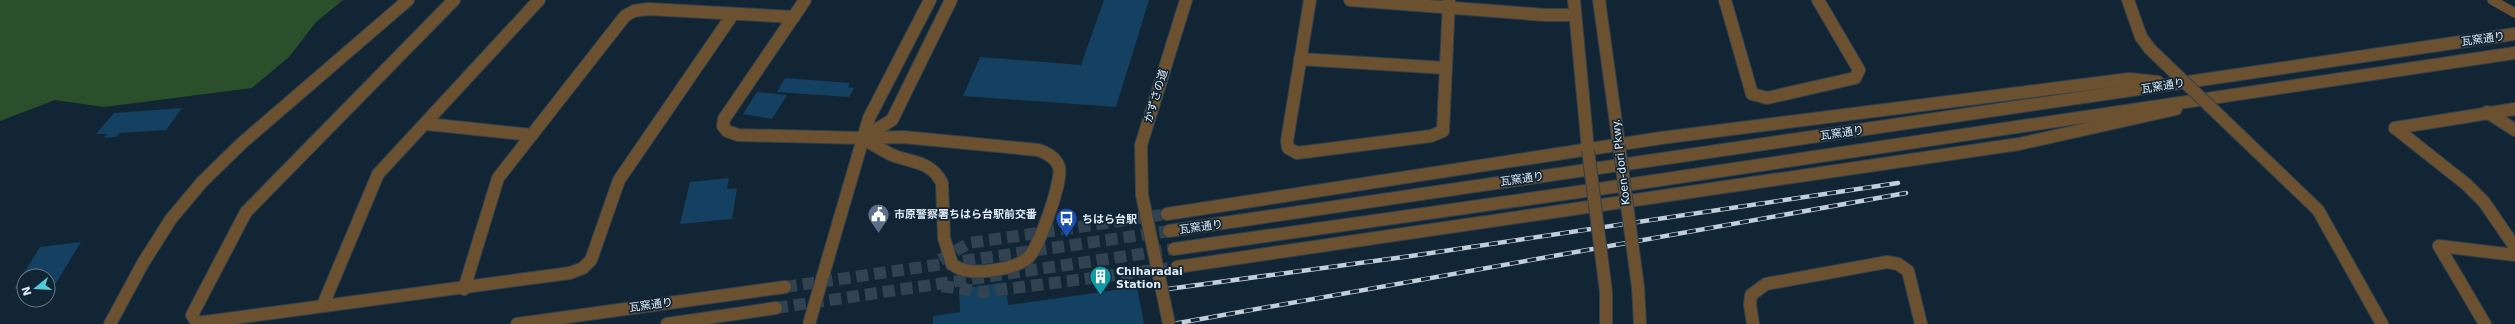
<svg xmlns="http://www.w3.org/2000/svg" width="2515" height="324" font-family="'DejaVu Sans','Noto Sans JP',sans-serif">
	<style>
		.green { fill: #2a4f2a }
		.building { fill: #144061 }
		.lines { fill: none; stroke-linecap: round; stroke-linejoin: round }
		.tertiary-tunnel { stroke: #314351; stroke-width: 12; stroke-dasharray: 12 6; stroke-linecap: butt }
		.service-casing { stroke: #2f414f; stroke-width: 10 }
		.pedestrian-casing { stroke: #2f414f; stroke-width: 14 }
		.minor-casing { stroke: #2f414f; stroke-width: 14 }
		.tertiary-casing { stroke: #2f414f; stroke-width: 14 }
		.service { stroke: #6b512f; stroke-width: 9 }
		.pedestrian { stroke: #6b512f; stroke-width: 12 }
		.minor { stroke: #6b512f; stroke-width: 12 }
		.tertiary { stroke: #6b512f; stroke-width: 12 }
		.rail-casing { stroke: #c2cfda; stroke-width: 4.5 }
		.rail { stroke: #122534; stroke-width: 3; stroke-dasharray: 9; stroke-linecap: butt }
		.pedestrian-bridge-casing { stroke: #2f414f; stroke-width: 14; stroke-linecap: butt }
		.minor-bridge-casing { stroke: #2f414f; stroke-width: 14; stroke-linecap: butt }
		.tertiary-bridge-casing { stroke: #2f414f; stroke-width: 14; stroke-linecap: butt }
		.pedestrian-bridge { stroke: #6b512f; stroke-width: 12 }
		.minor-bridge { stroke: #6b512f; stroke-width: 12 }
		.tertiary-bridge { stroke: #6b512f; stroke-width: 12 }
		.labels { text-anchor: middle; dominant-baseline: central; stroke-width: 3.5; stroke-linejoin: round; paint-order: stroke }
		.street-label { font-size: 11px; fill: #e1edf8; stroke: #122534 }
		.poi-label { font-size: 11px; font-weight: bold; fill: #e1edf8; stroke: #122534; text-anchor: start }
	</style>
	<rect width="100%" height="100%" fill="#122534"/>
	<!-- green -->
	<polygon class="green" points="0,0 343,0 316,22 289,57 252,88 104,107 55,100 0,121"/>
	<!-- building -->
	<g class="building">
		<polygon points="1104,0 1149,0 1116,107 963,96 980,57 1081,65"/>
		<polygon points="785,78 850,83 848,87 854,88 849,97 777,92"/>
		<polygon points="757,92 787,95 772,119 743,114"/>
		<polygon points="182,108 166,130 119,133 116,137 104,138 107,134 96,134 114,113"/>
		<polygon points="729,178 727,189 737,188 732,219 680,224 690,182"/>
		<polygon points="81,242 56,283 48,284 48,276 24,276 24,288 14,289 40,247"/>
		<polygon points="1006,282 1008,305 1137,287 1144,324 933,324 933,316 960,312 959,289"/>
	</g>
	<g class="lines">
		<!-- tertiary-tunnel -->
		<g class="tertiary-tunnel">
			<polyline points="940,260 969,243 1167,214"/>
			<polyline points="942,286 983,292 1177,267"/>
			<polyline points="785,287 1169,231"/>
			<polyline points="776,308 1174,249"/>
		</g>
		<defs>
			<polyline id="service" points="2492,0 2515,13"/>
			<g id="pedestrian">
				<polyline points="1350,0 1545,15 1575,15"/>
				<polyline points="1142,195 1141,145 1186,0"/>
			</g>
			<g id="minor">
				<polyline points="454,0 246,212 192,315 197,323 570,273 583,268 591,260 619,180 733,14"/>
				<polyline points="1310,0 1287,141 1288,148 1297,153 1431,136 1443,131 1449,0"/>
				<polyline points="1725,0 1752,94 1767,98 1855,78 1859,70 1818,0"/>
				<polyline points="2128,0 2141,37 2150,49"/>
				<polyline points="1300,59 1446,68"/>
				<polyline points="2487,112 2515,130"/>
				<polyline points="427,124 532,135"/>
				<polyline points="2395,128 2466,184 2484,202 2515,247"/>
				<polyline points="2395,128 2515,109"/>
				<path d="M903,137L1038,150C1047,153 1056,157 1059,167C1063,180 1039,248 1028,258C1017,267 1001,269 987,271C974,272 962,272 952,264L944,238L942,183C931,161 913,163 892,155C882,150 872,144 862,138Z"/>
				<polyline points="2272,166 2318,210 2382,324"/>
				<polyline points="2439,246 2485,324"/>
				<polyline points="2439,246 2515,255"/>
				<polyline points="464,289 498,178 625,16 634,11 648,9 794,17"/>
				<polyline points="323,305 378,174 539,0"/>
				<polyline points="1753,324 1750,305 1751,295 1766,284 1887,262 1898,264 1908,271 1921,324"/>
			</g>
			<g id="tertiary">
				<polyline points="805,0 724,119 723,126 727,131 738,135 862,138 892,120 951,0"/>
				<polyline points="1574,0 1588,150"/>
				<polyline points="1599,0 1619,145"/>
				<polyline points="1167,214 1661,138 2129,79 2158,82"/>
				<polyline points="1169,231 2515,34"/>
				<polyline points="1174,249 1599,189 2515,53"/>
				<polyline points="829,255 869,118 930,0"/>
				<polyline points="1177,267 2019,144 2176,109"/>
				<polyline points="1638,287 1640,324"/>
				<polyline points="1606,292 1606,324"/>
				<polyline points="110,324 143,263 171,219 202,182 242,143 408,0"/>
				<polyline points="517,324 785,287"/>
				<polyline points="667,324 776,308"/>
			</g>
		</defs>
		<!-- service casing -->
		<use href="#service" class="service-casing"/>
		<!-- pedestrian casing -->
		<use href="#pedestrian" class="pedestrian-casing"/>
		<!-- minor casing -->
		<use href="#minor" class="minor-casing"/>
		<!-- tertiary casing -->
		<use href="#tertiary" class="tertiary-casing"/>
		<!-- service -->
		<use href="#service" class="service"/>
		<!-- pedestrian -->
		<use href="#pedestrian" class="pedestrian"/>
		<!-- minor -->
		<use href="#minor" class="minor"/>
		<!-- tertiary -->
		<use href="#tertiary" class="tertiary"/>
		<defs>
			<g id="rail">
				<polyline points="1168,289 1411,256 1898,183"/>
				<polyline points="1173,324 1906,193"/>
			</g>
		</defs>
		<!-- rail casing -->
		<use href="#rail" class="rail-casing"/>
		<!-- rail -->
		<use href="#rail" class="rail"/>
		<defs>
			<polyline id="pedestrian-bridge" points="1142,195 1169,324"/>
			<polyline id="minor-bridge" points="2150,49 2272,166"/>
			<g id="tertiary-bridge">
				<polyline points="1619,145 1638,287"/>
				<polyline points="1588,150 1606,292"/>
				<polyline points="809,324 829,255"/>
			</g>
		</defs>
		<!-- pedestrian-bridge casing -->
		<use href="#pedestrian-bridge" class="pedestrian-bridge-casing"/>
		<!-- minor-bridge casing -->
		<use href="#minor-bridge" class="minor-bridge-casing"/>
		<!-- tertiary-bridge casing -->
		<use href="#tertiary-bridge" class="tertiary-bridge-casing"/>
		<!-- pedestrian-bridge -->
		<use href="#pedestrian-bridge" class="pedestrian-bridge"/>
		<!-- minor-bridge -->
		<use href="#minor-bridge" class="minor-bridge"/>
		<!-- tertiary-bridge -->
		<use href="#tertiary-bridge" class="tertiary-bridge"/>
	</g>
	<!-- icons -->
	<defs>
		<symbol id="civic-pin" viewBox="-11 -11 22 30"><path d="M0 17L-7.5 6A9.5 9.5 0 1 1 7.5 6Z" fill="#5c6f8a" stroke="#122534"/><path d="M-.6-6.5H3V-4.5H.6V-3L4-1V1h2V6H-6V1h2V-1L-.6-3ZM-1.2 2.5V6h2.4V2.5Z" fill="#fff"/></symbol>
		<symbol id="bus-pin" viewBox="-11 -11 22 30"><path d="M0 17L-7.5 6A9.5 9.5 0 1 1 7.5 6Z" fill="#1a4fb4" stroke="#122534"/><path d="M-5-6H5V4H4V6H2V4H-2V6H-4V4H-5ZM-3.5-4V0h7V-4ZM-3.5 1.2v1.5H-2V1.2ZM2 1.2v1.5H3.5V1.2Z" fill="#fff"/></symbol>
		<symbol id="building-pin" viewBox="-11 -11 22 30"><path d="M0 17L-7.5 6A9.5 9.5 0 1 1 7.5 6Z" fill="#0f9aa8" stroke="#122534"/><path d="M-4-6H4V6H1V3H-1V6H-4ZM-2.5-4.3h1.7v1.8h-1.7ZM.8-4.3h1.7v1.8H.8ZM-2.5-1h1.7V.8h-1.7ZM.8-1h1.7V.8H.8Z" fill="#fff"/></symbol>
	</defs>
	<g fill-rule="evenodd">
		<use href="#civic-pin" x="866" y="202" width="25" height="34"/>
		<use href="#bus-pin" x="1054" y="206" width="25" height="34"/>
		<use href="#building-pin" x="1088" y="264" width="25" height="34"/>
	</g>
	<g class="labels">
		<!-- street labels -->
		<g class="street-label">
			<text transform="translate(2483 39) rotate(-8)">瓦窯通り</text>
			<text transform="translate(2163 86) rotate(-9)">瓦窯通り</text>
			<text transform="translate(1156 96) rotate(-73)">かずさの道</text>
			<text transform="translate(1842 133) rotate(-8)">瓦窯通り</text>
			<text transform="translate(1621 162) rotate(-97)">Koen-dori Pkwy.</text>
			<text transform="translate(1522 179) rotate(-8)">瓦窯通り</text>
			<text transform="translate(1201 227) rotate(-8)">瓦窯通り</text>
			<text transform="translate(651 305) rotate(-8)">瓦窯通り</text>
		</g>
		<!-- poi labels -->
		<g class="poi-label">
			<text x="894" y="214">市原警察署ちはら台駅前交番</text>
			<text x="1082" y="219">ちはら台駅</text>
			<text x="1116" y="271">Chiharadai<tspan x="1116" dy="13">Station</tspan></text>
		</g>
	</g>
	<!-- north arrow -->
	<g transform="translate(36 288) rotate(252)"><circle r="19" fill="#122534" stroke="#657582"/>
	<path d="M0-3L7 15L0 10L-7 15Z" fill="#52cbd7"/>
	<text y="-6" font-size="11" font-weight="bold" text-anchor="middle" fill="#e1edf8">N</text>
	</g>
</svg>
